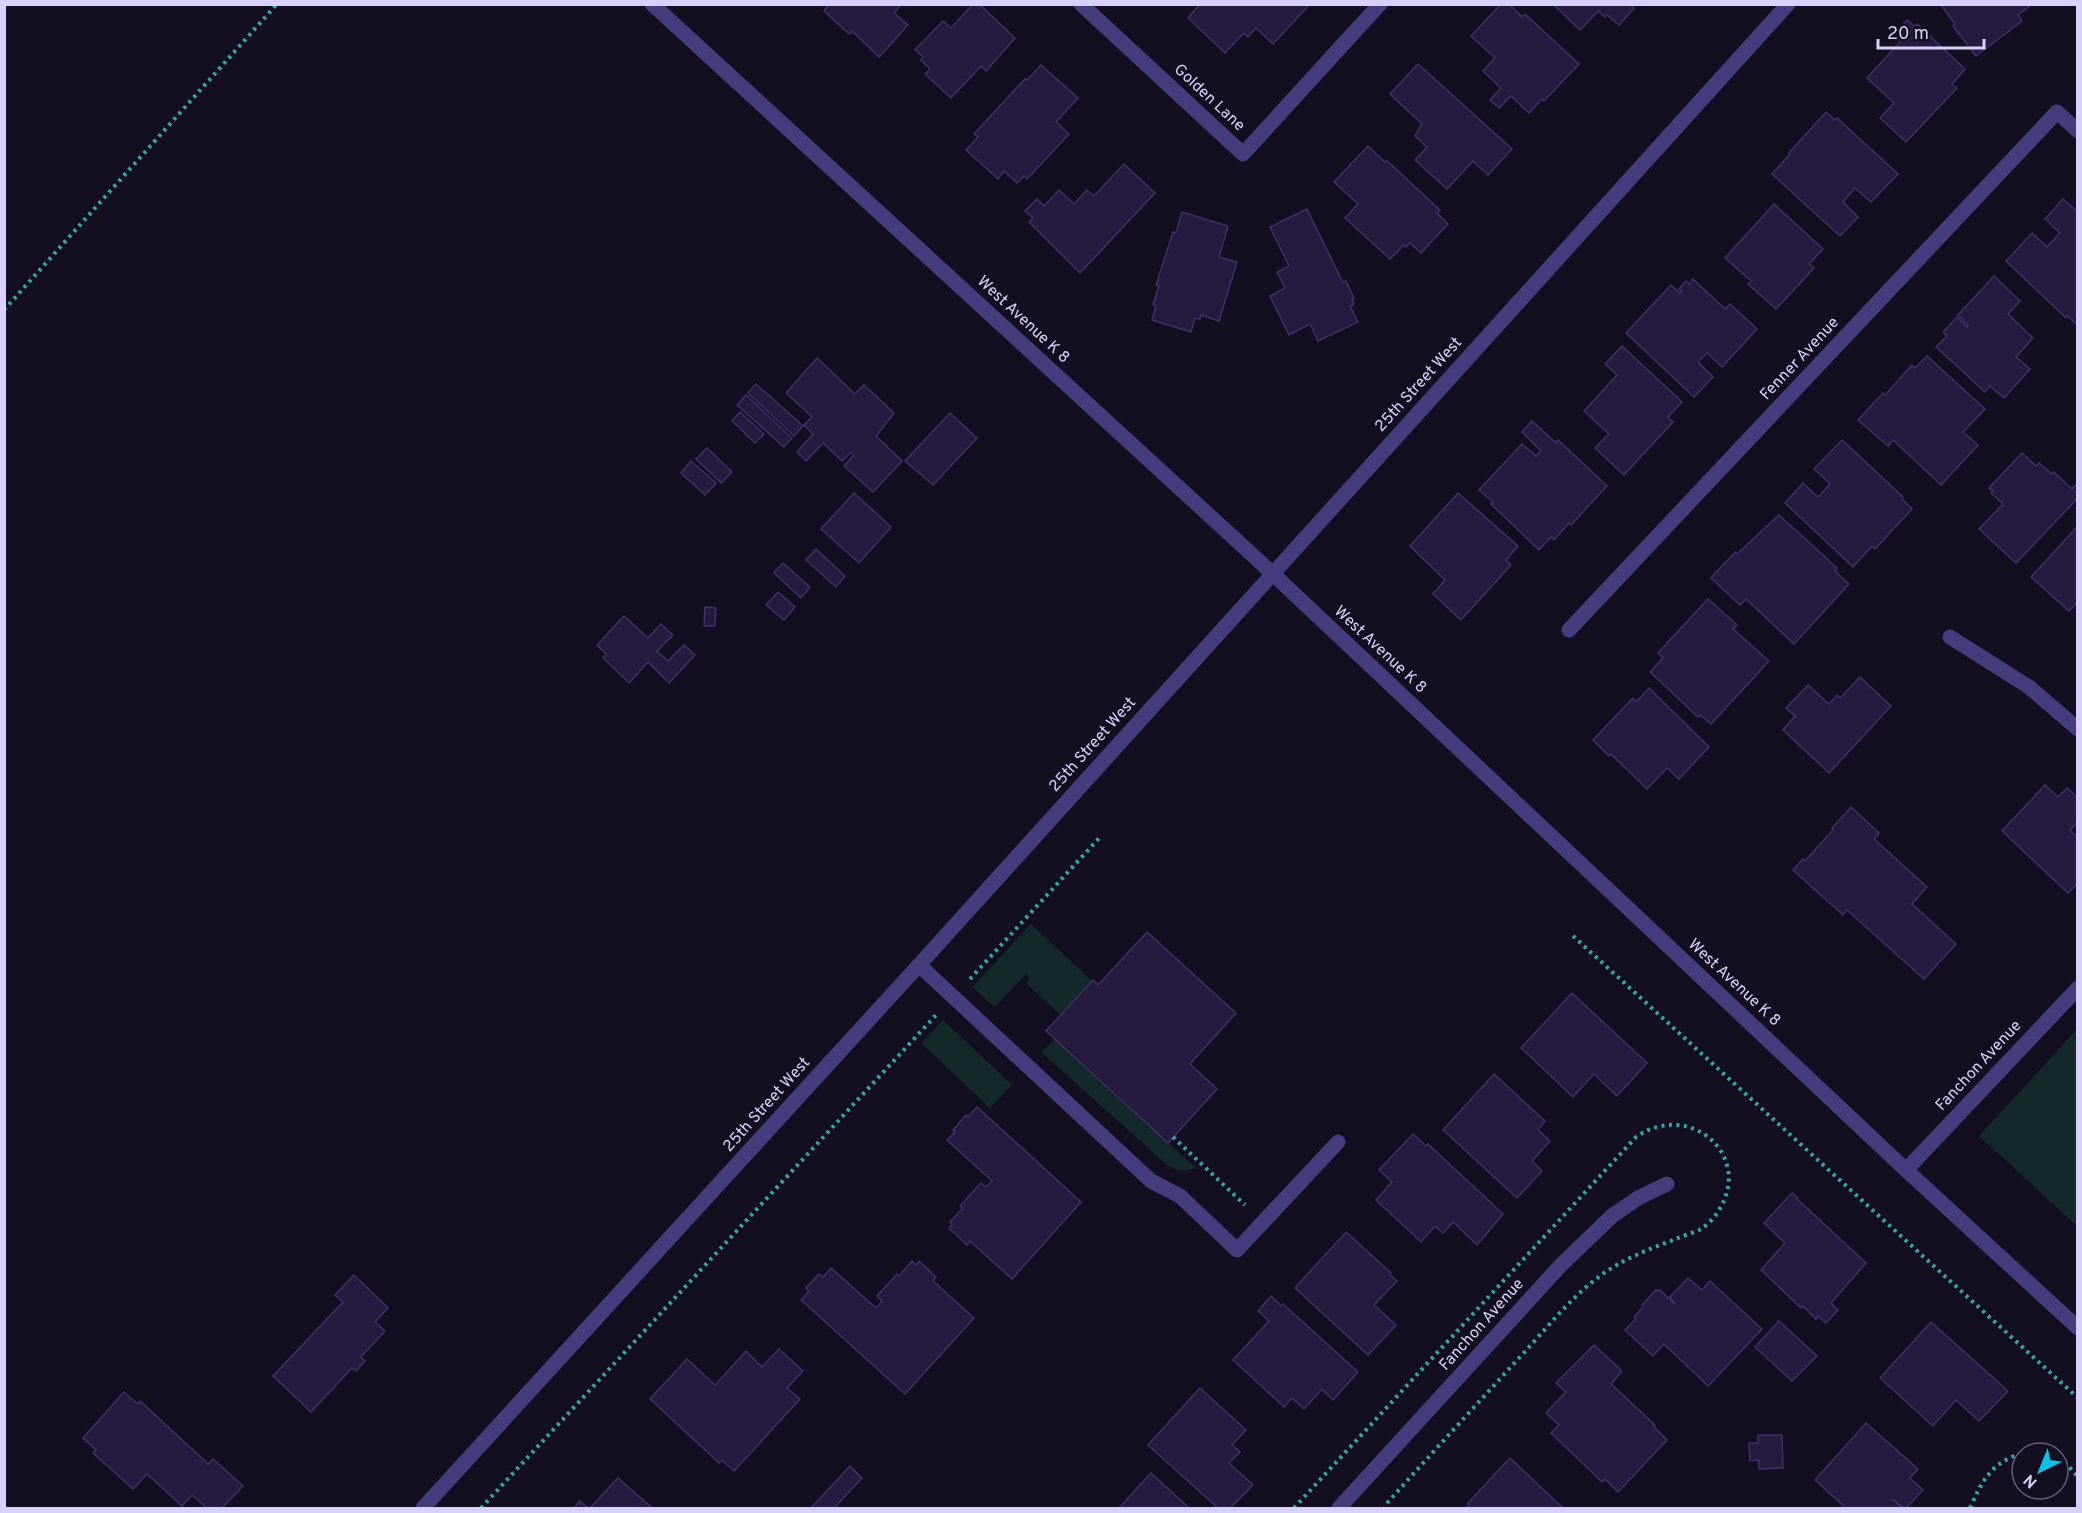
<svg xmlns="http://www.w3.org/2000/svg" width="2082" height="1513" font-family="Overpass,sans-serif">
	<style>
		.green { fill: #122829 }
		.building { fill: #261b3f; stroke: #402f6a; stroke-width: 1.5 }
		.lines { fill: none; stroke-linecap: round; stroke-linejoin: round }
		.path { stroke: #35a7aa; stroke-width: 4; stroke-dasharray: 3 4.5; stroke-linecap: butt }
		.service { stroke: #443c7c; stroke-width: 15 }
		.minor { stroke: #443c7c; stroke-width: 15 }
		.tertiary { stroke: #443c7c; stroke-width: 15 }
		.labels { text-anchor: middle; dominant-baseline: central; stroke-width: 4.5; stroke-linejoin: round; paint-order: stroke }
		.street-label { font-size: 16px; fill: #d9d0fc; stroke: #130e20 }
	</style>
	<rect width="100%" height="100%" fill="#130e20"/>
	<!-- green -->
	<g class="green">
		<polygon points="1031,924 1092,981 1060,1015 1026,983 1030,978 1026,974 995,1007 972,987"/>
		<polygon points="943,1020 1012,1085 990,1108 921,1043"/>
		<polygon points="2077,1029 2077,1226 1979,1136"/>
		<path d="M1055,1039L1196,1168C1184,1172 1178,1171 1167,1165L1041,1052Z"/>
	</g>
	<!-- building -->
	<g class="building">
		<polygon points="829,4 902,4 894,13 908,25 879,57 852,31 849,34 824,11"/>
		<polygon points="973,4 979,4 1015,38 986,71 981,66 951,98 925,74 930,69 921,60 923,57 915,50 943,21 951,28"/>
		<polygon points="1200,4 1310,4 1273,44 1256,28 1248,37 1244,33 1225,53 1188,18"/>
		<polygon points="1501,4 1509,4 1522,17 1525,14 1579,64 1544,101 1542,99 1529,113 1511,96 1499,108 1490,100 1501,88 1483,71 1495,58 1471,36"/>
		<polygon points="1553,4 1630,4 1634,8 1619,25 1607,15 1605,17 1598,11 1580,30"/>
		<polygon points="1940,4 2032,4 2018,15 2022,21 1976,56 1953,26 1955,24"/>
		<polygon points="1907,20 1914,26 1917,24 1965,69 1952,84 1957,88 1906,142 1880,118 1894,103 1867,78 1900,42 1893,35"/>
		<polygon points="1418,64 1512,149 1488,175 1473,161 1447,189 1415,160 1427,147 1415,136 1422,124 1390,94"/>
		<polygon points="1041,65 1078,98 1056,122 1069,134 1027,179 1024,176 1017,183 1004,171 998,179 966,150 978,137 974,134 1025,79 1027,80"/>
		<polygon points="1826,112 1835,120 1837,118 1898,174 1871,202 1855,188 1843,202 1858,217 1840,236 1772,174 1790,154 1789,153"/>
		<polygon points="1368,146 1385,162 1387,161 1440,210 1437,213 1448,224 1421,253 1410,243 1406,247 1404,245 1390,259 1345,218 1358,204 1334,182"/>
		<polygon points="1124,164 1155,193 1080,273 1029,222 1033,218 1025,211 1037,199 1044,206 1059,190 1074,204 1087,190 1094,196"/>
		<polygon points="2063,199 2078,212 2077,325 2068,316 2066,318 2006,261 2032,233 2047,247 2060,233 2045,219"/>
		<polygon points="1774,204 1823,249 1809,264 1814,268 1776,309 1748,284 1751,281 1725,258"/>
		<polygon points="1307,209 1343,283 1346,281 1354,298 1352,299 1354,304 1350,306 1358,322 1318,341 1310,324 1289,335 1270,296 1285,288 1277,272 1289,266 1270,227"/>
		<polygon points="1182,212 1228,226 1219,257 1237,262 1219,321 1201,315 1200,319 1195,318 1191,332 1152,320 1156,306 1153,305 1159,285 1156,285 1173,232 1176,233"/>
		<polygon points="1994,276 2020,301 2008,314 2033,338 2016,357 2030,369 2004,398 1990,386 1985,392 1936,347 1947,336 1943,332 1957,317 1967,327 1968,325 1958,315"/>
		<polygon points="1693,279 1725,309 1730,304 1757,329 1722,367 1707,353 1698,362 1713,377 1694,397 1626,333 1671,285 1680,293 1682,291 1679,289 1686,281 1689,284"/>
		<polygon points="1622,346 1682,402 1668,417 1673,422 1624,475 1595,448 1609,434 1584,411 1617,375 1605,364"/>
		<polygon points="1927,356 1985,409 1963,432 1978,445 1941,485 1893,440 1888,446 1858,420 1883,393 1885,395 1912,365 1915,368"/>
		<polygon points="817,358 855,394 864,385 894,413 876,436 902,461 873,492 844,466 854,455 851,452 842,461 823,443 806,461 797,452 813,434 804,425 812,417 786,393"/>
		<polygon points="756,384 803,426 794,436 748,393"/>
		<polygon points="746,395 792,438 784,447 737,405"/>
		<polygon points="740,412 764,434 755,443 732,421"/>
		<polygon points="950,413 977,438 933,485 905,461"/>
		<polygon points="1532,421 1556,443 1558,440 1607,486 1571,525 1569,523 1554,540 1551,537 1539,550 1491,504 1493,502 1479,490 1522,444 1536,456 1541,451 1522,432"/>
		<polygon points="1842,440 1903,497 1902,499 1912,509 1875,549 1872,546 1853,567 1785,503 1803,483 1818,497 1830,484 1814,469"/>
		<polygon points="707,448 732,472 721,483 696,459"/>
		<polygon points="2022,453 2036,466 2039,463 2052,474 2054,472 2072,489 2078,482 2078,498 2016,563 1979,529 2003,504 1991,493 1993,491 1989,488"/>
		<polygon points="691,461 716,483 705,495 681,473"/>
		<polygon points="854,493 891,527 859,563 821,529"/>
		<polygon points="1458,493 1518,546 1506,560 1511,565 1461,620 1433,594 1445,580 1410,546"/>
		<polygon points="1779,515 1837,568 1835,571 1849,584 1794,644 1746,599 1740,605 1711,578 1735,552 1737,554"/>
		<polygon points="2078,526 2078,602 2069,611 2031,577"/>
		<polygon points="816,549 845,576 836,587 806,560"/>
		<polygon points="783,563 810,587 801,598 774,573"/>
		<polygon points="778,592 795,607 784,620 766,605"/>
		<polygon points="1708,599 1737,625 1733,629 1769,661 1711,724 1700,715 1698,717 1650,672 1663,658 1658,653"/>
		<polygon points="705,607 716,608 715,626 704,626"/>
		<polygon points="624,616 648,638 661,624 673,635 657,651 668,661 684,645 695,655 669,683 648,662 629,683 603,658 606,654 597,645"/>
		<polygon points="1860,677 1891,706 1829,773 1783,730 1795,716 1786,708 1808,685 1829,704 1837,695 1840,698"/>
		<polygon points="1649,688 1709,747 1679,779 1667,768 1647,789 1611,754 1609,756 1593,740 1633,698 1636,702"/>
		<polygon points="2045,785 2058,797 2067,788 2078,798 2078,822 2070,830 2078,838 2078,883 2068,893 2002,831"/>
		<polygon points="1851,807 1879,833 1874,839 1927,887 1912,904 1956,944 1924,979 1847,910 1843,915 1793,870 1803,859 1805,861 1833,830 1832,828"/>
		<polygon points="1147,932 1236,1013 1190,1064 1217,1089 1168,1143 1046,1031 1093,980 1098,985"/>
		<polygon points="1572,993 1647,1063 1617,1096 1594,1074 1573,1097 1521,1048"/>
		<polygon points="1494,1074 1545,1121 1538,1130 1550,1141 1532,1161 1542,1171 1517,1198 1443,1130"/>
		<polygon points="977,1107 1081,1202 1012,1279 970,1241 967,1245 949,1228 952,1225 950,1222 963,1208 960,1206 981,1183 986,1187 992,1181 947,1140 955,1132 953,1130 966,1115 968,1117"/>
		<polygon points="1413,1134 1426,1146 1428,1144 1503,1214 1477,1245 1453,1222 1443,1233 1435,1226 1421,1242 1376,1200 1392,1182 1379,1170"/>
		<polygon points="1792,1193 1797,1197 1796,1198 1866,1263 1831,1303 1838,1310 1826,1323 1818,1316 1816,1319 1803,1306 1801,1308 1761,1270 1785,1243 1764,1223"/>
		<polygon points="1346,1232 1391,1273 1390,1275 1397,1281 1374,1305 1396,1325 1368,1355 1295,1288"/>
		<polygon points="912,1261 916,1265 919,1261 936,1277 933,1281 974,1318 905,1394 801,1300 809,1291 806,1288 819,1274 823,1277 831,1268 876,1308 882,1301 877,1296 897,1274 899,1276"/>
		<polygon points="354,1275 388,1308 375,1322 385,1331 361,1357 365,1361 356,1371 352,1368 311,1412 273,1376 343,1302 335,1295"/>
		<polygon points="1688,1278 1702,1290 1710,1281 1762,1329 1708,1386 1664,1344 1653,1356 1625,1330 1636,1319 1634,1317 1643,1307 1642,1305 1656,1290 1658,1291 1660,1290 1675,1304 1670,1297"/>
		<polygon points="1271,1296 1281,1306 1283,1304 1358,1372 1333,1400 1322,1389 1304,1409 1292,1398 1284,1407 1233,1360 1269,1321 1258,1311"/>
		<polygon points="1779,1321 1817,1356 1792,1381 1755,1347"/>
		<polygon points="1931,1322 2008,1391 1979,1421 1956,1400 1933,1426 1880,1378"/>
		<polygon points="1594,1345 1622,1371 1611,1384 1655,1425 1653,1426 1667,1440 1618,1492 1605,1479 1602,1482 1551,1433 1559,1425 1546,1413 1566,1392 1556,1383"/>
		<polygon points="779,1349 803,1371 787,1388 800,1399 734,1471 722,1460 719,1463 650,1399 687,1359 715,1385 746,1351 762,1367"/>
		<polygon points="1200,1388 1246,1430 1232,1445 1240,1452 1229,1463 1253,1485 1230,1508 1218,1508 1148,1445"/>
		<polygon points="124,1392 138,1404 140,1401 208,1464 213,1459 243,1486 222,1508 207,1508 192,1495 182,1506 147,1474 133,1489 93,1453 96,1450 83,1438"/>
		<polygon points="1866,1423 1918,1469 1910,1478 1923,1490 1906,1508 1904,1508 1892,1499 1902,1508 1846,1508 1815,1480"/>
		<polygon points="1758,1435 1782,1435 1783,1468 1759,1469 1759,1460 1750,1461 1749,1443 1758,1443"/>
		<polygon points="1510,1458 1563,1508 1465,1508 1469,1505 1468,1503"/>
		<polygon points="850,1466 862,1478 834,1508 811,1508"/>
		<polygon points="1151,1473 1189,1508 1119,1508"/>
		<polygon points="618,1478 652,1508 590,1508"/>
		<polygon points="580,1501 588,1508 574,1508"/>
	</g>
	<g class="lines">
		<!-- path -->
		<g class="path">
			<polyline points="4,310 277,4"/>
			<polyline points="1573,936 2078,1398"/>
			<polyline points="970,979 1101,836"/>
			<polyline points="1173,1137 1245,1205"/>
			<polyline points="2058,1459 2063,1460 2078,1477"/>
			<polyline points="481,1508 936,1015"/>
			<path d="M1294,1508L1636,1137C1690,1099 1756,1157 1717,1213C1714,1218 1707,1225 1701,1229C1694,1233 1684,1235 1676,1239C1652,1248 1628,1257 1607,1271C1573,1294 1547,1328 1520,1357C1476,1405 1432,1453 1388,1502L1385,1508"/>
			<path d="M1970,1508C1981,1484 1988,1467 2014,1456C2023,1453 2032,1451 2041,1453"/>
		</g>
		<!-- service -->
		<polyline class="service" points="919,965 1151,1181 1180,1196 1237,1250 1338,1142"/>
		<!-- minor -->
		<g class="minor">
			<polyline points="1081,4 1243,154 1380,4"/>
			<polyline points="1569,630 2057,112 2078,131"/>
			<polyline points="1950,637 2029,687 2078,729"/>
			<polyline points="1906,1170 2078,988"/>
			<polyline points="1339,1508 1561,1265 1612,1216 1638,1198 1667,1184"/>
		</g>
		<!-- tertiary -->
		<g class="tertiary">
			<polyline points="652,4 1272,573 1906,1170 2078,1328"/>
			<polyline points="423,1508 919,965 1788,4"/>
		</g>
	</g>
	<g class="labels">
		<!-- street labels -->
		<g class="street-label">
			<text transform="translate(1209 98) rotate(43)">Golden Lane</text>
			<text transform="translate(1023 320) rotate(43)">West Avenue K 8</text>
			<text transform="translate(1800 359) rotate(-47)">Fenner Avenue</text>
			<text transform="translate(1419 385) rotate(-48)">25th Street West</text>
			<text transform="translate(1380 650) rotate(43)">West Avenue K 8</text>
			<text transform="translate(1093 745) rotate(-48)">25th Street West</text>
			<text transform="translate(1734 983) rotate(43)">West Avenue K 8</text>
			<text transform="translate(1979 1066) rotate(-47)">Fanchon Avenue</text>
			<text transform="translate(767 1105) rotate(-48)">25th Street West</text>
			<text transform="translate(1482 1325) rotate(-48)">Fanchon Avenue</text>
		</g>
	</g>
	<!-- border -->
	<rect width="2082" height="1513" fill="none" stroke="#d9d0fc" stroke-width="12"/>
	<!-- north arrow -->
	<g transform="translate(2040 1471) rotate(223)"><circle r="28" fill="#130e20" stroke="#625c78" stroke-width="1.5"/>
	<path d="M0-4.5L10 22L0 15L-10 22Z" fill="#0fc0e9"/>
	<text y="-9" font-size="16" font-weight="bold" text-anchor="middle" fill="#d9d0fc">N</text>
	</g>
	<!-- scale -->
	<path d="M1878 39v9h106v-9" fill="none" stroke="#d9d0fc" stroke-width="3"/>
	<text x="1887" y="39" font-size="18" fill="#d9d0fc" stroke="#130e20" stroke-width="4.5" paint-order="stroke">20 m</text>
</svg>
